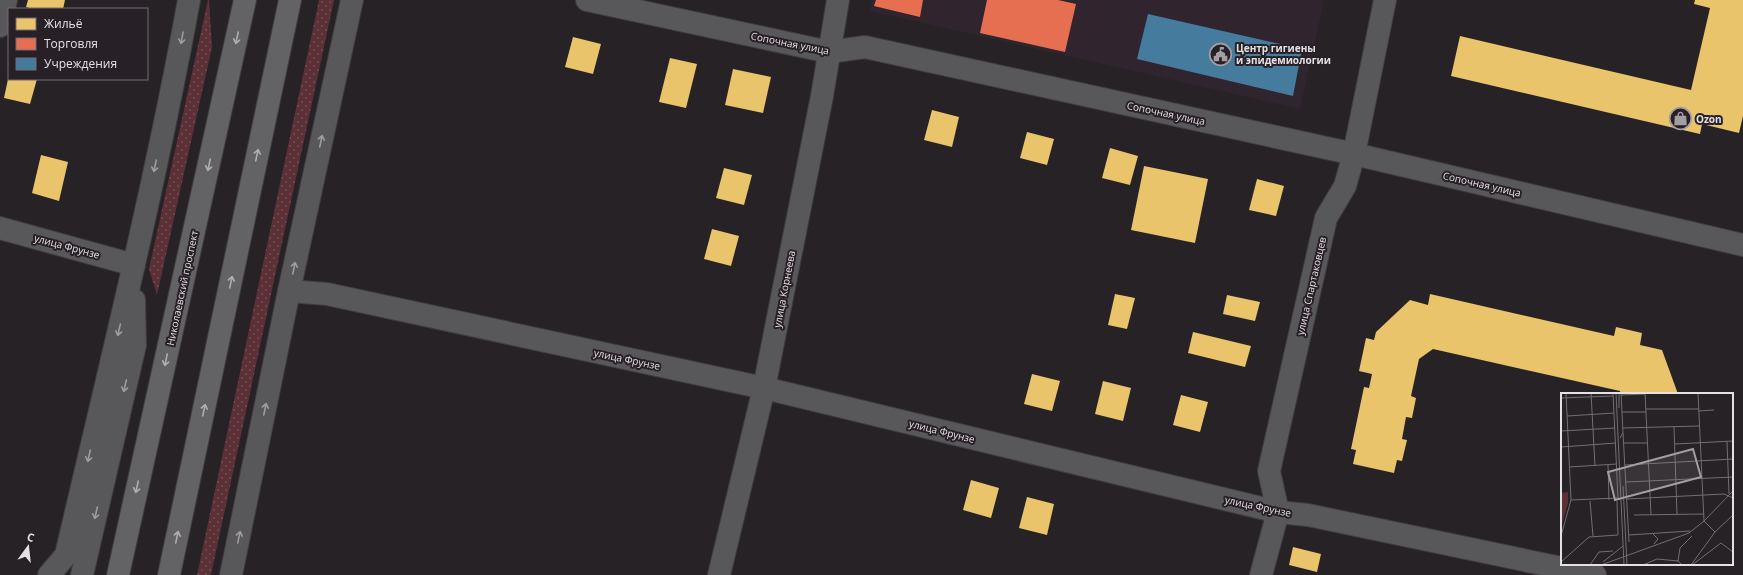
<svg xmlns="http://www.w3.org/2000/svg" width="1743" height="575" font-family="'Open Sans',sans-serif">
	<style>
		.built { fill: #30252f }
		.grass { fill: url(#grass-dots) }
		.homes { fill: #e9c46a }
		.shops { fill: #e76f51 }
		.public { fill: #457b9d }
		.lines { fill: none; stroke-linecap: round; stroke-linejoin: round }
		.minor-casing { stroke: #403d40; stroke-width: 24 }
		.major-casing { stroke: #403d40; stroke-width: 24 }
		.minor { stroke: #585759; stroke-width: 22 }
		.major { stroke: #636264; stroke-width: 22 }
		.oneway { stroke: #9e9c9e }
		.oneway2 { stroke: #b0aeb1 }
		.labels { text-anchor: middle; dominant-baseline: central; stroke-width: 4; stroke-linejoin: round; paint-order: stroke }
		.street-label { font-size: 10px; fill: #e4e0e4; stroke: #272127 }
		.poi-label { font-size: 10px; font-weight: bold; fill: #e4e0e4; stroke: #272127; text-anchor: start }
		.inset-road { fill: none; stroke: #726e72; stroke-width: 1 }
		.view { fill: #a29ea2; fill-opacity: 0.15; stroke: #a29ea2; stroke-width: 2 }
		.inset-edge { fill: none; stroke: #e4e0e4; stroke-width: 2 }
	</style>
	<defs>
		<pattern id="grass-dots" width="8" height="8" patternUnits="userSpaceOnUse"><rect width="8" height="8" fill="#5b3037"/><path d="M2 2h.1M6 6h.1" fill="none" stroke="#724e54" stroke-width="1.8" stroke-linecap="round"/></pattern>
	</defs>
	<rect width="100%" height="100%" fill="#262226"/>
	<!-- built -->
	<polygon class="built" points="872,0 1324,0 1300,109 870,11"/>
	<!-- grass -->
	<g class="grass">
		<polygon points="208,0 209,0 212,47 157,295 149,269"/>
		<polygon points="319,0 334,0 211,575 197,575"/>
	</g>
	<!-- homes -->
	<g class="homes">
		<polygon points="28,0 65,0 63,9 33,9 26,7"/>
		<polygon points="1695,0 1743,0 1743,116 1739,133 1702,124 1700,134 1451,76 1460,36 1691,90 1710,8 1694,4"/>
		<polygon points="573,37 601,44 593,74 565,67"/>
		<polygon points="670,58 697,64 686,108 659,102"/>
		<polygon points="733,69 771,77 763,113 725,105"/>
		<polygon points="8,79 37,79 30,104 4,98"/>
		<polygon points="932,110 959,117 952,147 924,140"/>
		<polygon points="1027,132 1054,139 1047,165 1020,158"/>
		<polygon points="1110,148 1138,156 1130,185 1102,178"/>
		<polygon points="41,155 68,162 59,201 32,193"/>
		<polygon points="1144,166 1208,179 1195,243 1131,230"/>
		<polygon points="724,168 752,175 744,205 716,198"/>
		<polygon points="1257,179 1284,186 1276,216 1249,210"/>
		<polygon points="712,229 739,236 731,266 704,259"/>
		<polygon points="1115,294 1135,298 1127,329 1108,325"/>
		<polygon points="1430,294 1614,336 1616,327 1642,333 1640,345 1662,350 1678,394 1621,394 1620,391 1433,349 1419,359 1411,396 1416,398 1412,418 1406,417 1402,439 1407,440 1402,461 1397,460 1394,473 1353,464 1356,450 1351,449 1364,387 1369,388 1372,374 1359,371 1366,338 1374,340 1376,332 1410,300 1428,305"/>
		<polygon points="1227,295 1260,302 1255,321 1223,314"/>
		<polygon points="1193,332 1251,346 1245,367 1188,353"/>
		<polygon points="1032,374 1060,381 1052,411 1024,404"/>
		<polygon points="1103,381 1131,388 1123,421 1095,414"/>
		<polygon points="1181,395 1208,402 1200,432 1173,425"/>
		<polygon points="971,480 999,488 991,518 963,510"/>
		<polygon points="1027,497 1054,504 1047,535 1019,528"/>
		<polygon points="1293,547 1321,554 1317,572 1289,565"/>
	</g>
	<!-- shops -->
	<g class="shops">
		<polygon points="876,0 923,0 920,17 874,6"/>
		<polygon points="987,0 1058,0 1076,4 1065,52 980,33"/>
	</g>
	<!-- public -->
	<polygon class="public" points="1148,14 1302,49 1293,96 1137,59"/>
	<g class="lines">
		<defs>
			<g id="minor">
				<polyline points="587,0 829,52 865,47 1354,154 1743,245"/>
				<polyline points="0,26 6,0"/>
				<polyline points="0,228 134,265"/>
				<polyline points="289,291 327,294 764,388 1278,512 1308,515 1595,575"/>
				<path d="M49,575L66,555C109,370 155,186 189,0"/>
				<polyline points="82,575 135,345 134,300"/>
				<polyline points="231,575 289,291 352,0"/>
				<polyline points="719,575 764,388 822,96 838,0"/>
				<polyline points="1261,575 1278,512 1269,471 1326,218 1345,186 1354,154 1385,0"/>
			</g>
			<g id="major">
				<polyline points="118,575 245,0"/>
				<polyline points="169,575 290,0"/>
			</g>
		</defs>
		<!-- minor casing -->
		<use href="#minor" class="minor-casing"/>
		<!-- major casing -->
		<use href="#major" class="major-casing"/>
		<!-- minor -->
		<use href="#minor" class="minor"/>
		<!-- major -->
		<use href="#major" class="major"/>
	</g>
	<!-- one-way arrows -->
	<defs><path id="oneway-shaft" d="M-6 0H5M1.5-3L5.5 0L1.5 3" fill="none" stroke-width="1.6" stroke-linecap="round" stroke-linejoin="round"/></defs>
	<g class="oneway">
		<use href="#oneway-shaft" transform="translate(182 38) rotate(100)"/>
		<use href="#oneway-shaft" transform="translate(321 141) rotate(-78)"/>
		<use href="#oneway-shaft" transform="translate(155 166) rotate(102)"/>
		<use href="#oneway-shaft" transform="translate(294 268) rotate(-78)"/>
		<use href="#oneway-shaft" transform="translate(119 330) rotate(103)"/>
		<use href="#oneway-shaft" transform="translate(125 386) rotate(103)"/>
		<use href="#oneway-shaft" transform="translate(265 409) rotate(-78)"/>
		<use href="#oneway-shaft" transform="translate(89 456) rotate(103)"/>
		<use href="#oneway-shaft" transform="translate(96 513) rotate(103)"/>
		<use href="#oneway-shaft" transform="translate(239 537) rotate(-78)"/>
	</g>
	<g class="oneway2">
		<use href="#oneway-shaft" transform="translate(237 38) rotate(102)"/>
		<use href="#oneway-shaft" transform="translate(257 155) rotate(-78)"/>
		<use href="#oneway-shaft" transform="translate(209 165) rotate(102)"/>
		<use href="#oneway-shaft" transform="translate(231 282) rotate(-78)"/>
		<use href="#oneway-shaft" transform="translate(166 360) rotate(102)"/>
		<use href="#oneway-shaft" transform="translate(204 410) rotate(-78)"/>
		<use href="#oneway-shaft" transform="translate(137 487) rotate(102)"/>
		<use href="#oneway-shaft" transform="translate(177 537) rotate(-78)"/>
	</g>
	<!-- icons -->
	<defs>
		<symbol id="civic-ring" viewBox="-11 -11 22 22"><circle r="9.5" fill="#272127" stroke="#a29ea2" stroke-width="1.5"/><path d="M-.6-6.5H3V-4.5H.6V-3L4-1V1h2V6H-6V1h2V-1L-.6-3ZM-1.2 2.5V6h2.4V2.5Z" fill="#a29ea2"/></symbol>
		<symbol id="shop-ring" viewBox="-11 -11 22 22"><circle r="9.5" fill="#272127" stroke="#a29ea2" stroke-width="1.5"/><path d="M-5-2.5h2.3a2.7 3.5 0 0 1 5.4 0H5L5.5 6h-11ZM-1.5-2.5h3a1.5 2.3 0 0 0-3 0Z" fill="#a29ea2"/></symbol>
	</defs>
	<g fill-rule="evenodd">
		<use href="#civic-ring" x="1208" y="42" width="25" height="25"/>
		<use href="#shop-ring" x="1668" y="106" width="25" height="25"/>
	</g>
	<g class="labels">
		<!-- street labels -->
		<g class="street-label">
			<text transform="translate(790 43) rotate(11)">Сопочная улица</text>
			<text transform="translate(1166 113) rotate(12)">Сопочная улица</text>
			<text transform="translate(1482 184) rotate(13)">Сопочная улица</text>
			<text transform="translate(67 246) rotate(15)">улица Фрунзе</text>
			<text transform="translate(1311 286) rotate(-77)">улица Спартаковцев</text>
			<text transform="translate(182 288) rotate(-78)">Николаевский проспект</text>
			<text transform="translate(784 289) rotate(-79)">улица Корнеева</text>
			<text transform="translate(627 359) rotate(12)">улица Фрунзе</text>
			<text transform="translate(942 431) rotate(14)">улица Фрунзе</text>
			<text transform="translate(1258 506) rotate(12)">улица Фрунзе</text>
		</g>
		<!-- poi labels -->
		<g class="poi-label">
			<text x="1236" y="48">Центр гигиены<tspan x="1236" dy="12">и эпидемиологии</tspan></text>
			<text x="1696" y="119">Ozon</text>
		</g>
	</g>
	<!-- overview -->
	<g transform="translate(1561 393)">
		<rect width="172" height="172" fill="#262226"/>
		<path d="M7,99V110L0,134V100Z" fill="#5b3037"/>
		<path class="inset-road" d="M30,0L34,73M55,0L63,172M58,0V15M84,0L90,122M60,2L84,1M0,5L52,3M85,16H138M138,18L153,17M61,19H85M6,23L53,20M113,34L116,122M62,35L138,33M0,38L54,35M62,40L68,149M59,45L62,40L60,0M166,49L168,101M63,50H86M114,51L172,48M0,54L55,50M47,72L48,107M64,72L172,66M8,74L56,71M65,89L172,84M62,93L66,172M66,106L163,101L172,105M10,107L57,105L52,0M29,108L32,143M73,122L143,121M154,139L143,128L172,98M92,141L97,146L93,151M68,142L129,138M0,143L10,107L5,0M0,169L28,144L57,142L56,108M42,169L62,153M29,172L38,159L52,158M40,172L128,140L143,128L137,0M82,172L96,166L117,168M121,172L117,168L119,155L131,143M130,172L154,139L172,122M131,172L160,150L172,159"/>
		<path class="view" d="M132,56L140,84L54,107L47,79Z"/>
		<rect width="172" height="172" class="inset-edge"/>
	</g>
	<!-- legend -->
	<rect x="8" y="8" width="140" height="72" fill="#272127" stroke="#736d73"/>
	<rect x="16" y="18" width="20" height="12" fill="#e9c46a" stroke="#736d73"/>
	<text x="44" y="28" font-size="12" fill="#e4e0e4">Жильё</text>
	<rect x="16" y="38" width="20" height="12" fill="#e76f51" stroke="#736d73"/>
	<text x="44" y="48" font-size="12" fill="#e4e0e4">Торговля</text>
	<rect x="16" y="58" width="20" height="12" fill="#457b9d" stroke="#736d73"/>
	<text x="44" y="68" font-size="12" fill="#e4e0e4">Учреждения</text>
	<!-- north arrow -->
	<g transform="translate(28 547) rotate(15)" stroke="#272127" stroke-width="3" paint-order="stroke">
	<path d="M0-3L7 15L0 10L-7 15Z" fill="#e4e0e4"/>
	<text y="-6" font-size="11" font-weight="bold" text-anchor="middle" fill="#e4e0e4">С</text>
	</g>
</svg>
